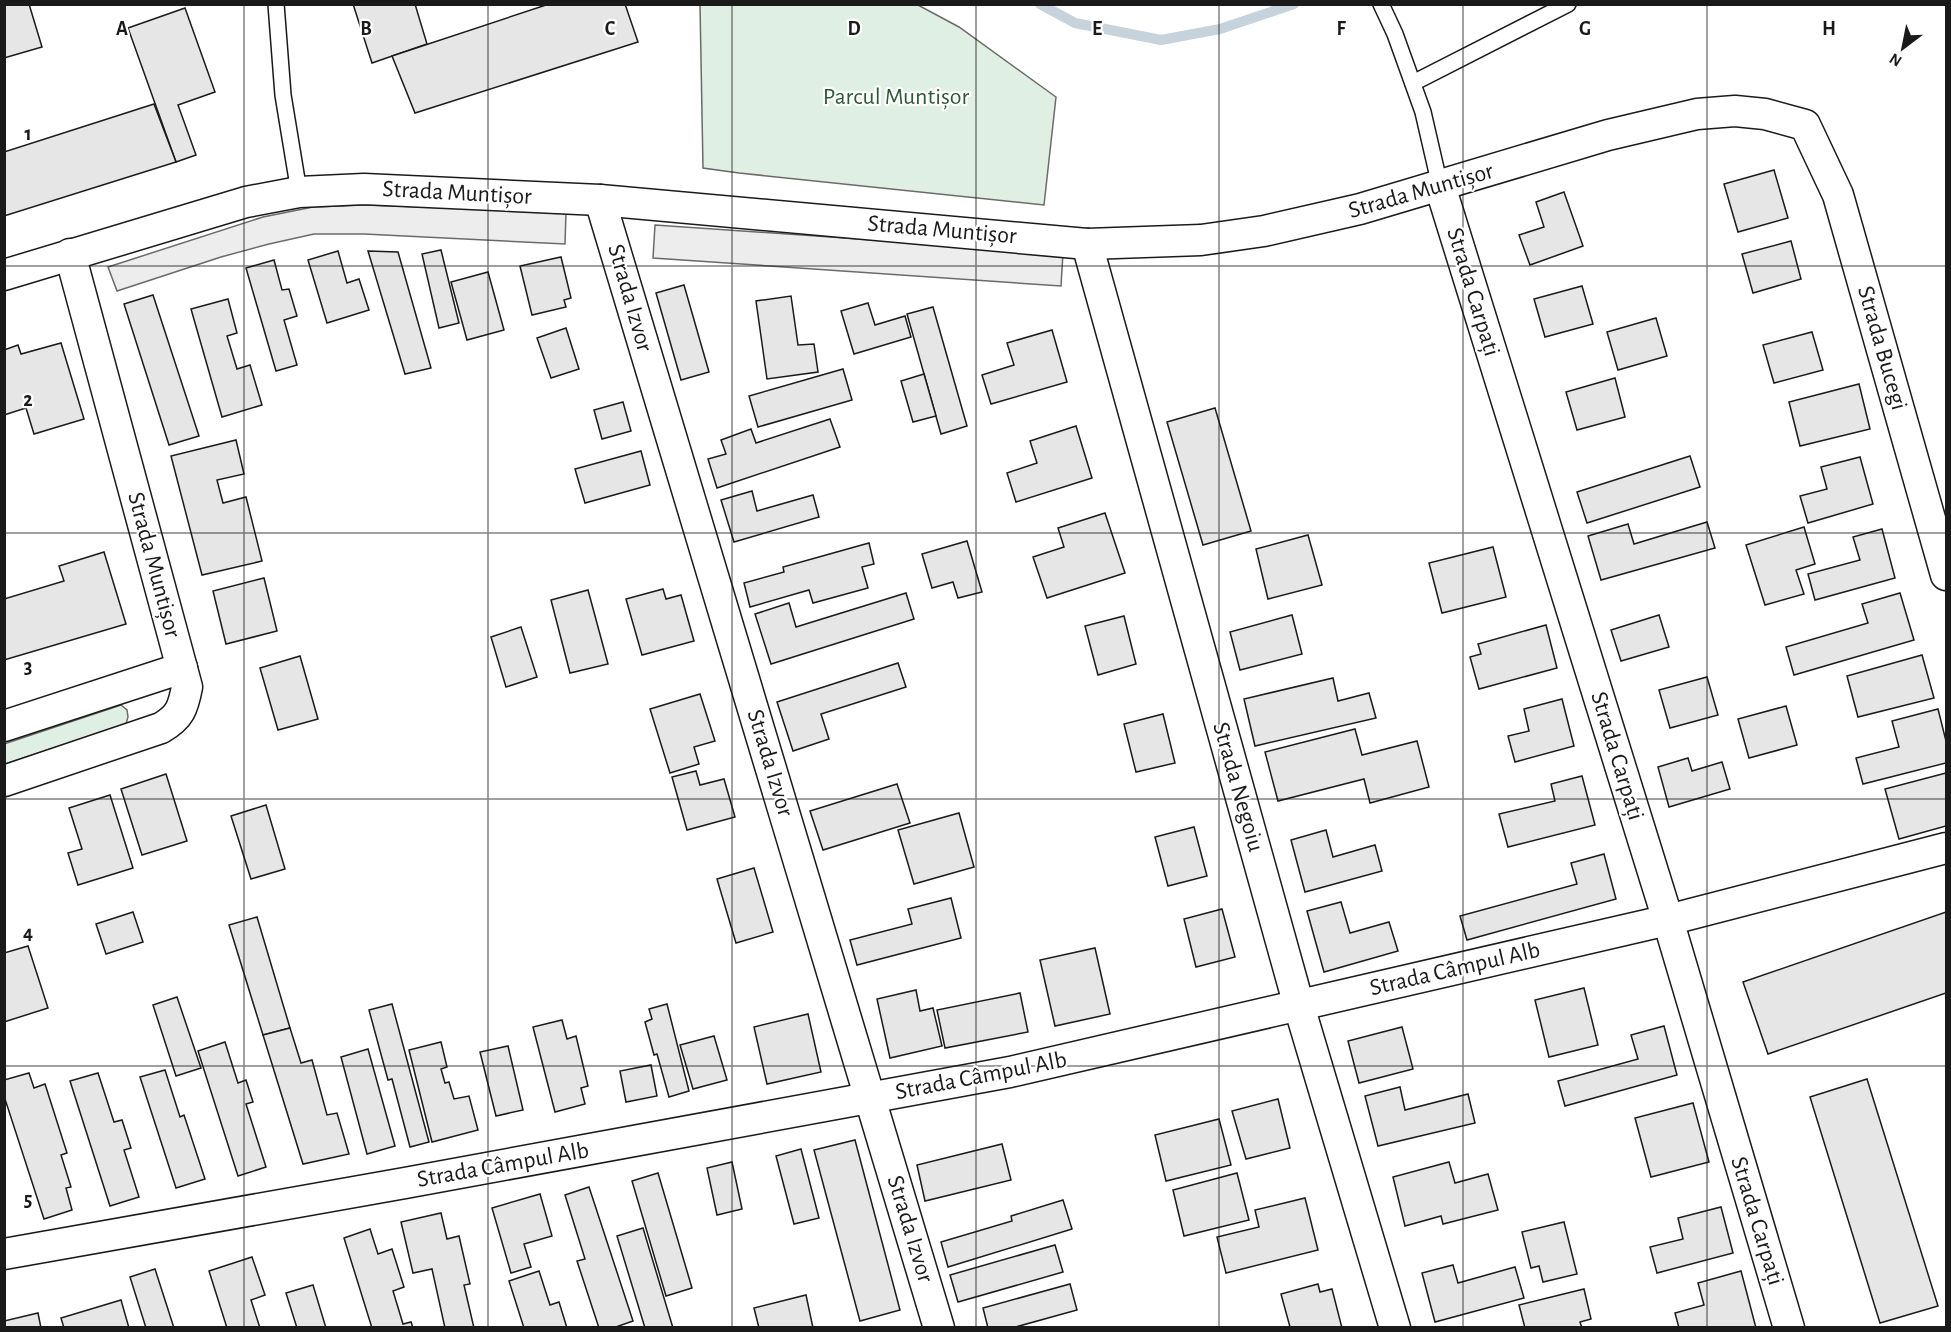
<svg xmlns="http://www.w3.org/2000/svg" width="1951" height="1332" font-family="'Alegreya Sans',sans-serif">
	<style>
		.green { fill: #e0efe3; stroke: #6a6a6a; stroke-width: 1.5 }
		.parking { fill: #ededed; stroke: #6a6a6a; stroke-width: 1.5 }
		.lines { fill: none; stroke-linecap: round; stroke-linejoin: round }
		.stream { stroke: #c6d2dc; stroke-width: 10 }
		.building { fill: #e6e6e6; stroke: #1a1a1a; stroke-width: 1.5 }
		.lane-casing { stroke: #1a1a1a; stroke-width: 18 }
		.street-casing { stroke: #1a1a1a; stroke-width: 33 }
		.lane { stroke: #fff; stroke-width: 15 }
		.street { stroke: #fff; stroke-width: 30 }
		.grid { fill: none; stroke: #1a1a1a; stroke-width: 1.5; stroke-opacity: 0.55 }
		.labels { text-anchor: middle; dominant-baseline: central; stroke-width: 4.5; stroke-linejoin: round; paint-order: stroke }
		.park-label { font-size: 24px; fill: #2b5a34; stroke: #fff }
		.street-label { font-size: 24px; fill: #1a1a1a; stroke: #fff }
		.grid-label { font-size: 20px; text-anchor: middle; font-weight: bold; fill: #1a1a1a; stroke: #fff; stroke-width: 4.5; stroke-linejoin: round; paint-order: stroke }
	</style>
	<rect width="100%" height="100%" fill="#fff"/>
	<!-- green -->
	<g class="green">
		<polygon points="700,5 918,5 959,27 1056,97 1044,205 739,173 703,168"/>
		<polygon points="121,705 127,710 128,717 126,724 5,764 4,744"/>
	</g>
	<!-- parking -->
	<g class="parking">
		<polygon points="364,205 566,212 565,244 364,234 314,234 269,244 221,257 117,291 108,267 263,217 313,207"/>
		<polygon points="655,225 1063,253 1061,286 653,258"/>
	</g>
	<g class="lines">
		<!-- stream -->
		<polyline class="stream" points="1040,4 1075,23 1161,40 1220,29 1294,4"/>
	</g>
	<!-- building -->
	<g class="building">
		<polygon points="4,4 29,4 42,47 4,58"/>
		<polygon points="353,4 415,4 427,44 372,63"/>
		<polygon points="549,4 625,4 638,42 415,113 392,56"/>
		<polygon points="185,8 215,92 178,105 196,155 176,162 128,28"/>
		<polygon points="154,104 176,162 4,216 4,152"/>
		<polygon points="1774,170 1788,218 1738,232 1724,184"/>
		<polygon points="1564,192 1583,246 1530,265 1519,235 1544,227 1536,202"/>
		<polygon points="1791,241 1801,279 1753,293 1742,254"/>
		<polygon points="441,250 459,323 439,328 422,254"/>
		<polygon points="338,251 347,283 359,279 369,310 327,323 308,260"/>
		<polygon points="368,251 398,252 431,368 405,374"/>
		<polygon points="561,257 571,298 564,300 566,307 532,315 520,266"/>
		<polygon points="274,260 282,290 289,289 297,316 284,320 297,365 276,371 246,268"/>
		<polygon points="488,272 504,330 467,340 451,282"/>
		<polygon points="684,285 709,372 681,380 656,293"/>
		<polygon points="1582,286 1593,324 1545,337 1534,299"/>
		<polygon points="153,295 199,436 169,445 124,304"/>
		<polygon points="791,296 798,345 814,344 818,372 767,379 756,301"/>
		<polygon points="228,299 237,333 227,336 237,369 250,365 262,405 222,417 191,309"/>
		<polygon points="868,303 875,325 905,316 911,337 854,354 841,311"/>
		<polygon points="933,307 967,426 941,434 907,314"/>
		<polygon points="1656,318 1667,356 1618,370 1607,332"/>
		<polygon points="566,328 579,369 551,378 537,338"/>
		<polygon points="1052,330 1067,382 991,404 982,375 1014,365 1007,343"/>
		<polygon points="1812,332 1823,370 1774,383 1763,345"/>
		<polygon points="61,343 84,419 34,434 26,408 4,415 4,350 18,345 21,354"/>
		<polygon points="843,369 852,400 758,427 749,396"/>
		<polygon points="924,374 936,416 913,422 901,381"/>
		<polygon points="1615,378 1625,417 1577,430 1566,392"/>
		<polygon points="1859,384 1870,429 1800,446 1789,402"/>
		<polygon points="623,402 631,431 602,439 594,410"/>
		<polygon points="1215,408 1251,531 1203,545 1167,422"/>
		<polygon points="830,419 840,447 717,488 708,459 726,454 721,440 751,429 756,443"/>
		<polygon points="1076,426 1092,478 1016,502 1007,473 1037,463 1030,441"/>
		<polygon points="236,440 244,474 217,480 223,503 246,497 262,561 202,575 171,456"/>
		<polygon points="641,451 650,485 585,503 575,469"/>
		<polygon points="1690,456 1700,487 1587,523 1577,492"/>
		<polygon points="1860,457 1873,504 1808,523 1800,496 1827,489 1821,467"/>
		<polygon points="752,491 757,511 813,495 819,517 734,542 721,500"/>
		<polygon points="1105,513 1125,573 1047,598 1033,557 1064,547 1058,528"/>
		<polygon points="1707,522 1715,548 1601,580 1588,536 1628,524 1634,544"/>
		<polygon points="1804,527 1815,564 1796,570 1804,594 1765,605 1746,545"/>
		<polygon points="1882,529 1895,578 1815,600 1808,574 1860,560 1853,537"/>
		<polygon points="1308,535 1322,585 1268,599 1256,549"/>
		<polygon points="967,541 982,592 958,598 953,582 932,588 922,554"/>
		<polygon points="869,543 874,564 862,567 868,588 813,603 809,590 750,607 744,583 784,572 783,567"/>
		<polygon points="1493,547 1506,597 1442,613 1429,563"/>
		<polygon points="104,552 126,624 4,660 4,599 64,581 59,566"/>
		<polygon points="264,578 277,631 226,644 213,591"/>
		<polygon points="663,589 666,599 681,595 694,641 642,655 626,599"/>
		<polygon points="588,590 608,664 570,673 551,600"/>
		<polygon points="906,593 914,619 771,664 755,614 789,603 796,627"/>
		<polygon points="1900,593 1914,640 1794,675 1786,647 1868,623 1862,604"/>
		<polygon points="1292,615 1302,654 1240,670 1230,632"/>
		<polygon points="1659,615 1669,647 1621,661 1611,630"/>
		<polygon points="1124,616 1136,664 1098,675 1085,626"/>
		<polygon points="1546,625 1557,668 1479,689 1470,657 1481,654 1478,644"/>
		<polygon points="521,627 537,677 506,687 491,637"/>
		<polygon points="1922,655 1934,698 1858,717 1847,676"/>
		<polygon points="300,656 318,719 278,730 260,668"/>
		<polygon points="898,663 906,687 821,714 829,739 793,751 777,702"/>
		<polygon points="1707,677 1718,715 1670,728 1659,690"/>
		<polygon points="1333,678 1338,701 1369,693 1376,718 1255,746 1244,699"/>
		<polygon points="700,694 715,741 694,747 699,764 670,773 650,709"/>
		<polygon points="1562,699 1574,746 1515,762 1508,736 1529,731 1524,709"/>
		<polygon points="1786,706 1797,745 1749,758 1738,719"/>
		<polygon points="1938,709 1946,741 1946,763 1863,784 1856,758 1899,747 1892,721"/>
		<polygon points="1163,714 1175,763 1136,772 1124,724"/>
		<polygon points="1355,729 1362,755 1417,741 1429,787 1370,803 1364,779 1278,801 1265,752"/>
		<polygon points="1688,758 1692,771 1722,762 1730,789 1669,807 1658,767"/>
		<polygon points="696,771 700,785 724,779 735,817 687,830 672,777"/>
		<polygon points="1946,773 1946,826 1899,839 1885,789"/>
		<polygon points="166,774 187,841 142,855 121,789"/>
		<polygon points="1582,776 1595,825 1508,847 1499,814 1555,801 1551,784"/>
		<polygon points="897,784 910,823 823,850 810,811"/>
		<polygon points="110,795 133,868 78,885 68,853 82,849 69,808"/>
		<polygon points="266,805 285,869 251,879 231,816"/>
		<polygon points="959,813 974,867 914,884 898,830"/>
		<polygon points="1194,827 1207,876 1168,886 1155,837"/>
		<polygon points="1326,830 1333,857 1375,845 1382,871 1305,892 1291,840"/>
		<polygon points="1604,854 1616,899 1467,940 1460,916 1577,884 1571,863"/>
		<polygon points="754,868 773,932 736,943 717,879"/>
		<polygon points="951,898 961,938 857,965 850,940 912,924 908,909"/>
		<polygon points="1341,902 1350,933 1389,922 1398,951 1324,972 1307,911"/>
		<polygon points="1222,909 1235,957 1196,967 1184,919"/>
		<polygon points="133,912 143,942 106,954 96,924"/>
		<polygon points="1946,912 1946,993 1768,1054 1743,982"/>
		<polygon points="257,917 290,1028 263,1035 229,925"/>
		<polygon points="28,946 48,1008 4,1022 4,953"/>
		<polygon points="1095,948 1110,1014 1055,1026 1040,960"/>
		<polygon points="1584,988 1598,1045 1549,1057 1535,1000"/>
		<polygon points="916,990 920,1011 933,1008 942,1046 890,1058 877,999"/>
		<polygon points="1020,993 1028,1032 945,1048 937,1010"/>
		<polygon points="177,997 201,1068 176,1076 153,1005"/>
		<polygon points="392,1004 429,1142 410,1147 392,1079 388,1080 369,1010"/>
		<polygon points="667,1004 689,1091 669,1097 657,1054 654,1055 645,1022 652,1019 649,1009"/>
		<polygon points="808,1014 821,1072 767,1084 754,1027"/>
		<polygon points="562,1020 567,1039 576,1036 588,1086 581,1088 585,1104 555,1112 533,1027"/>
		<polygon points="1664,1026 1677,1075 1565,1106 1558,1081 1638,1059 1631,1035"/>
		<polygon points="1402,1027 1413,1069 1359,1083 1348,1041"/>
		<polygon points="290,1028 301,1063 312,1060 327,1115 337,1113 349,1154 303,1164 263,1035"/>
		<polygon points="714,1036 727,1080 693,1089 680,1045"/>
		<polygon points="225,1042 238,1083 246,1080 253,1102 246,1104 266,1167 238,1176 198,1051"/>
		<polygon points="441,1042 447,1067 441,1069 445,1083 449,1082 454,1099 469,1096 478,1130 432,1142 409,1050"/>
		<polygon points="508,1046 523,1110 496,1116 480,1052"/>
		<polygon points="368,1049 395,1146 367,1154 341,1057"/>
		<polygon points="651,1065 657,1096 626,1102 620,1071"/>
		<polygon points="165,1070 180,1117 184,1115 205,1179 176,1188 140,1077"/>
		<polygon points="29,1073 34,1088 45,1084 67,1153 61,1155 71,1187 66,1188 72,1210 44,1219 4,1096 4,1080"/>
		<polygon points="98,1073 114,1122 122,1120 131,1148 124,1150 139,1197 110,1206 70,1081"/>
		<polygon points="1867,1079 1938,1306 1880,1323 1810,1097"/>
		<polygon points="1400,1087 1405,1110 1468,1094 1475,1123 1378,1146 1365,1096"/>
		<polygon points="1278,1099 1290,1148 1246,1159 1232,1111"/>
		<polygon points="1693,1103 1709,1162 1651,1177 1635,1118"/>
		<polygon points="1219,1119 1231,1165 1166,1181 1155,1135"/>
		<polygon points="855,1140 900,1310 860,1321 814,1150"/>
		<polygon points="1002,1144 1011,1180 925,1201 917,1165"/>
		<polygon points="801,1149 819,1218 794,1224 776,1156"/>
		<polygon points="732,1162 742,1209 717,1215 707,1168"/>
		<polygon points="1449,1162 1455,1183 1488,1174 1498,1210 1443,1224 1441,1216 1405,1226 1393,1177"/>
		<polygon points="658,1173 692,1288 666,1296 632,1181"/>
		<polygon points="1237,1173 1249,1220 1184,1236 1173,1190"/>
		<polygon points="589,1187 633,1321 613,1328 599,1328 577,1261 585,1259 565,1195"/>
		<polygon points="540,1194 552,1236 524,1244 531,1267 511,1273 492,1208"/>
		<polygon points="1305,1198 1318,1250 1226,1273 1217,1237 1259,1227 1255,1210"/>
		<polygon points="1063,1200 1072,1229 948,1267 941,1242 1012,1221 1011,1216"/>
		<polygon points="1721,1207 1733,1253 1657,1273 1650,1247 1683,1239 1678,1218"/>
		<polygon points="441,1213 447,1239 459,1236 470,1284 464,1285 474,1328 445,1328 432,1269 413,1273 401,1222"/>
		<polygon points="1564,1222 1577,1274 1543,1282 1539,1266 1531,1268 1522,1232"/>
		<polygon points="643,1228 673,1328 645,1328 617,1236"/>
		<polygon points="370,1229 378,1254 392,1249 404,1287 393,1291 403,1324 411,1322 413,1328 372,1328 344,1238"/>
		<polygon points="1055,1245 1063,1272 958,1302 950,1275"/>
		<polygon points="252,1257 265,1295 251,1300 260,1328 227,1328 209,1271"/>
		<polygon points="1453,1265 1458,1283 1515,1267 1524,1298 1435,1322 1422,1273"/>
		<polygon points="155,1269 174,1328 146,1328 130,1277"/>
		<polygon points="539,1271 550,1305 559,1302 567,1328 524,1328 509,1281"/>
		<polygon points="1741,1271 1756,1328 1679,1328 1675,1313 1704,1305 1698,1283"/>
		<polygon points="1070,1284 1077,1310 1012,1328 988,1328 983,1308"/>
		<polygon points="1318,1284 1320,1292 1332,1289 1342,1328 1286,1328 1290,1327 1281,1294"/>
		<polygon points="313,1285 326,1328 297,1328 286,1293"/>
		<polygon points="1584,1289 1591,1319 1580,1322 1582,1328 1525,1328 1519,1305"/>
		<polygon points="806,1295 813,1328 759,1328 754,1308"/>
		<polygon points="121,1300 129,1328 64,1328 61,1318"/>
		<polygon points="38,1313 41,1328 4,1328 4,1321"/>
	</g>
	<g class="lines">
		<defs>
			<g id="lane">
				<polyline points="276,4 283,95 299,192"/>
				<polyline points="1381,4 1395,34 1423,112 1440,186"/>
				<polyline points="1413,83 1568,4"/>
			</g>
			<g id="street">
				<polyline points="1440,186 1668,920 1789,1328"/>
				<polyline points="600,200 939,1328"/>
				<polyline points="1087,244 1299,1006 1395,1328"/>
				<polyline points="4,275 246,202 299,192 364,189 600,200 1087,244 1201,240 1264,231 1360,209 1608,135 1697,114 1735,111 1765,114 1805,125 1838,195 1946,575"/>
				<polyline points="4,726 182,668"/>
				<path d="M4,781L161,728C180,717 183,708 187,687L70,254"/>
				<polyline points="4,1254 405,1183 1010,1072 1668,920 1946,848"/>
			</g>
		</defs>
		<!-- lane casing -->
		<use href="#lane" class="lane-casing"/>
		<!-- street casing -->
		<use href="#street" class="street-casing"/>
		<!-- lane -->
		<use href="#lane" class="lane"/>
		<!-- street -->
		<use href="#street" class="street"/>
	</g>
	<!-- grid -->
	<path class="grid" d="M244,4V1328M488,4V1328M732,4V1328M976,4V1328M1219,4V1328M1463,4V1328M1707,4V1328M4,266H1946M4,533H1946M4,799H1946M4,1066H1946"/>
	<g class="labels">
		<!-- park labels -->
		<g class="park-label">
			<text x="896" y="97">Parcul Muntișor</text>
		</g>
		<!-- street labels -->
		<g class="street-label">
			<text transform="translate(1421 191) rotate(-16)">Strada Muntișor</text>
			<text transform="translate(457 193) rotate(3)">Strada Muntișor</text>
			<text transform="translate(942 230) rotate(5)">Strada Muntișor</text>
			<text transform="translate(1473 292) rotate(73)">Strada Carpați</text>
			<text transform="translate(630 298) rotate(74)">Strada Izvor</text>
			<text transform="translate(1882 348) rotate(74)">Strada Bucegi</text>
			<text transform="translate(154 565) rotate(75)">Strada Muntișor</text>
			<text transform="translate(1617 756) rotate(73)">Strada Carpați</text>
			<text transform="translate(770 763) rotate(73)">Strada Izvor</text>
			<text transform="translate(1238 787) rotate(74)">Strada Negoiu</text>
			<text transform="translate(1455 969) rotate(-13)">Strada Câmpul Alb</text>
			<text transform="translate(981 1076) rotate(-11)">Strada Câmpul Alb</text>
			<text transform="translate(503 1165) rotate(-10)">Strada Câmpul Alb</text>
			<text transform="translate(1757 1221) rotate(73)">Strada Carpați</text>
			<text transform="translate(910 1229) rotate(73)">Strada Izvor</text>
		</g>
	</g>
	<g class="grid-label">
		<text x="122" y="35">A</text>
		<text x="366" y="35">B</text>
		<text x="610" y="35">C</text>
		<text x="854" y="35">D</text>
		<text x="1097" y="35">E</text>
		<text x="1341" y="35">F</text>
		<text x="1585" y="35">G</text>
		<text x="1829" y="35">H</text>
		<text x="28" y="140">1</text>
		<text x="28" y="406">2</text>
		<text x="28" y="673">3</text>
		<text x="28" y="939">4</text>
		<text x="28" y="1206">5</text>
	</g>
	<!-- border -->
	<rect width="1951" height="1332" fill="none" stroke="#1a1a1a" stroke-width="12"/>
	<!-- north arrow -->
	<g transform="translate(1903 48) rotate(212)" stroke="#ffffff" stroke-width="4.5" paint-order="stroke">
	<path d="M0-4.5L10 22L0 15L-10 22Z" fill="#1a1a1a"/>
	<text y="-9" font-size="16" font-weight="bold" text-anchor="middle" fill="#1a1a1a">N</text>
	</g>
</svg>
